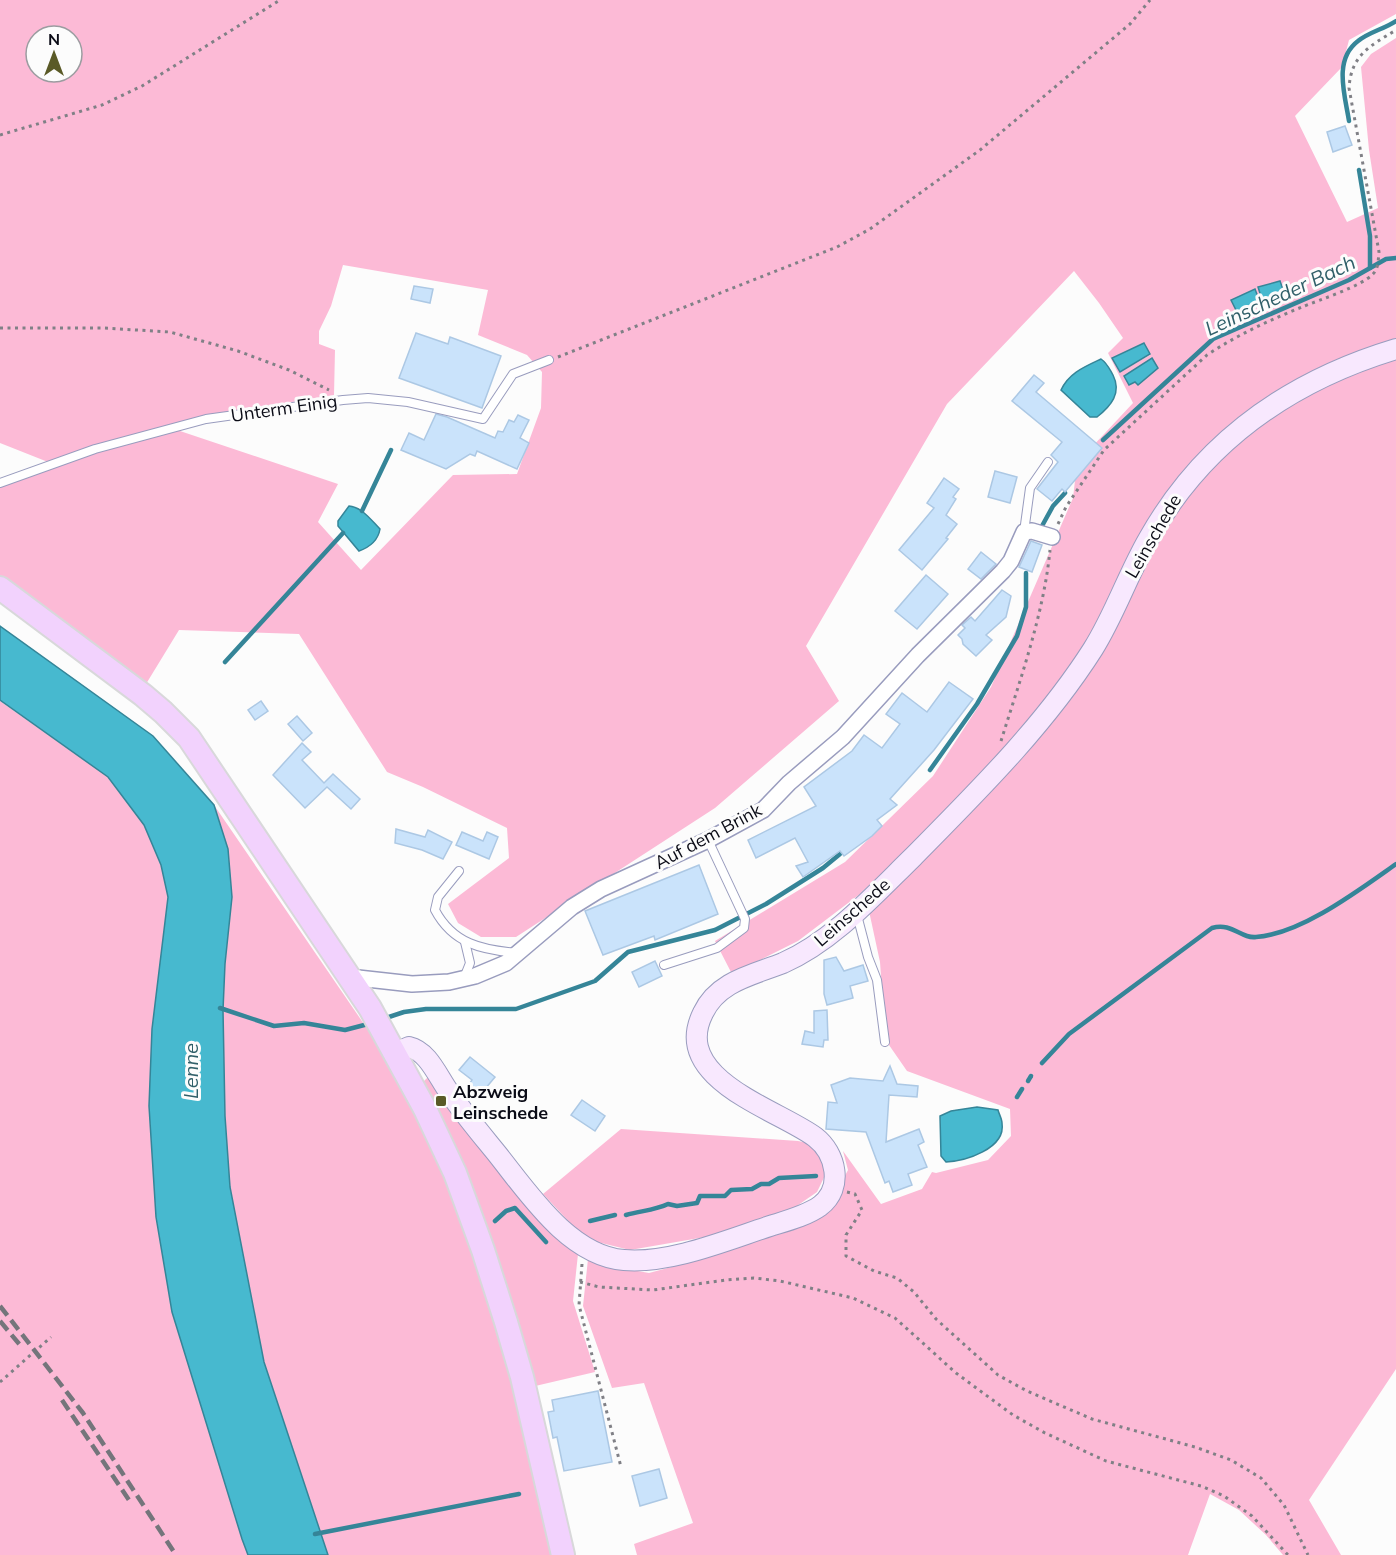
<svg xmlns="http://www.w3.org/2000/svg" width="1396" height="1555" font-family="Mulish,sans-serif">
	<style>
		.green { fill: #fcbad6; fill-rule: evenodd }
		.water { fill: #47b9cf; stroke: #358598; stroke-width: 1.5 }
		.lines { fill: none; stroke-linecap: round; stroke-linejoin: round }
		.stream { stroke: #358598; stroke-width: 4.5 }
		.building { fill: #cae3fb; stroke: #acc8e4; stroke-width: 1.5 }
		.lane-casing { stroke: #999cbe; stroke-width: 10 }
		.street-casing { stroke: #999cbe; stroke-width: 18 }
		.secondary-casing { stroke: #999cbe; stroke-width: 22 }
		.primary-casing { stroke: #d8d8da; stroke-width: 26 }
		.path { stroke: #808086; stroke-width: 3; stroke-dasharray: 3 4.5; stroke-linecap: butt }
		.lane { stroke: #fff; stroke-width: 8 }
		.street { stroke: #fff; stroke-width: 15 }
		.secondary { stroke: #f8e8fe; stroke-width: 20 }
		.primary { stroke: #f2d2fd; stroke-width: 22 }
		.rail { stroke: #74757b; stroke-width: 4.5; stroke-dasharray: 12 6; stroke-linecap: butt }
		.poi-dot { fill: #5a5a27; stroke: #fcfcfc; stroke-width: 2 }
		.labels { text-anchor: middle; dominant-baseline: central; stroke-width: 6; stroke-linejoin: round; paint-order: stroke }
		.street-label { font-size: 18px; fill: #0a0b16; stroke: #fcfcfc }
		.poi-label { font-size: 18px; font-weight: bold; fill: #0a0b16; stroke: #fcfcfc; text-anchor: start }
		.water-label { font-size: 20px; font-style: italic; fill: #305f69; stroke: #fcfcfc }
	</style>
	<rect width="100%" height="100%" fill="#fcfcfc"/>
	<!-- green -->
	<g class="green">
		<path d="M0,0H1396V14L1349,40L1342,67L1295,116L1347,222L1378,208L1369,150L1361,67L1371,54L1396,38V1369L1309,1500L1341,1555H1283L1266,1535L1239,1510L1210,1494L1188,1555H637L634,1544L693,1523L644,1383L612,1388L583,1306L588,1259L615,1267L649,1273L709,1257L783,1232L831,1202L848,1170L843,1151L881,1204L922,1189L932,1172L936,1173L988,1160L1011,1136L1010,1109L907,1071L889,1045L884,1018L880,962L869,911L1103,650L1118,624L1020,742L860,894L798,941L732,974L715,941L845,862L933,776L991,687L1073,498L1077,463L1133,403L1108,353L1123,338L1099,303L1074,271L947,404L806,646L839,701L715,808L516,937H481L458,923L448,904L509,858L507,828L423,787L387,772L299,634L179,630L146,684L0,580V485L94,453L177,430L338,484L318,522L361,570L453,475L517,474L541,408L542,372L527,355L478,335L488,290L343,265L331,306L319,331V344L335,350L334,395L206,416L48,462L0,443ZM36,36H72V72H36ZM1144,343L1150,355L1120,372L1112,358Z"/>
		<polygon points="0,701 108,777 144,825 161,865 168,897 152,1029 149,1106 156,1217 172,1312 248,1555 0,1555"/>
		<polygon points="214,805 379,1046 448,1179 513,1376 557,1555 328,1555 264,1362 230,1187 225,1116 223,1010 225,964 232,897 228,849"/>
		<polygon points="429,1076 533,1213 578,1254 573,1301 595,1372 531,1387 494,1245 462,1166 423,1082"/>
		<polygon points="621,1129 798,1141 822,1146 831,1163 817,1192 778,1219 711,1236 630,1250 593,1241 572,1225 543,1194"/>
	</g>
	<!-- water -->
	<g class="water">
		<polygon points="1280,281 1285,295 1263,303 1258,287"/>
		<polygon points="1255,289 1261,305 1238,314 1231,300"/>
		<polygon points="1144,343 1150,354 1120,372 1112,358"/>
		<polygon points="1152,358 1158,368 1138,385 1135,382 1129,385 1124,376"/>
		<path d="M1101,359C1107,363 1109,368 1113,375C1122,393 1111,406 1097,417H1090L1061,390C1069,373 1084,367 1101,359Z"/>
		<path d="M349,506C362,507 371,520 380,529C378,541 370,547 359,551L338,526V521Z"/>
		<polygon points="0,626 153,736 214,805 228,849 232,897 225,964 223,1010 225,1116 230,1187 264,1362 328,1555 248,1555 242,1539 172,1312 156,1217 149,1106 152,1029 168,897 161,865 144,825 108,777 0,700"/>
		<path d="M977,1107L998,1110C999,1114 1002,1119 1002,1123C1006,1149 965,1161 946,1162L941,1156L940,1116L951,1111Z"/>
	</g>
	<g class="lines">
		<!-- stream -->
		<g class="stream">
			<path d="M1349,121C1345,95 1333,60 1358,41C1369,32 1384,29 1396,21"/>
			<polyline points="1359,170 1370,236 1370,268"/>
			<polyline points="1103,440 1213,339 1349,280 1386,259 1396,258"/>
			<polyline points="362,511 391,450"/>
			<polyline points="1042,526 1053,506 1065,493"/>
			<polyline points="225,662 343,533"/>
			<polyline points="930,770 977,704 1017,636 1026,607 1026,573"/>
			<polyline points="220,1008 274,1026 304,1023 345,1030 372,1023"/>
			<polyline points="383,1019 404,1012 426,1009 516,1009 595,981 628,952 715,930 766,904 823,868 840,854"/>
			<path d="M1042,1063L1069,1034L1212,928C1232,922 1241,939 1256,937C1301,934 1359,890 1396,864"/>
			<polyline points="1028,1081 1031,1076"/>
			<polyline points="1017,1097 1022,1089"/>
			<path d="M626,1215C640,1211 656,1210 668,1204L677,1206L697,1203L700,1196H725L731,1190L752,1189L761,1184H769L779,1178L816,1176"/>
			<polyline points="495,1221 506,1211 515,1208 546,1242"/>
			<polyline points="590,1221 615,1215"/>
			<polyline points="315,1534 519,1494"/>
		</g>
	</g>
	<!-- building -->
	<g class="building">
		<polygon points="1345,126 1352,145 1333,152 1327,132"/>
		<polygon points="414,286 433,289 430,303 411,299"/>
		<polygon points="416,333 448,344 450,337 501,356 482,408 399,378"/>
		<polygon points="1034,375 1044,383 1036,392 1102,448 1065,492 1062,489 1052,501 1037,489 1058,462 1051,455 1062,442 1012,401"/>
		<polygon points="436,414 447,417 495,438 498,431 503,432 509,420 514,422 518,415 529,420 520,438 529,443 517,469 477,451 475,456 470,454 446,469 401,450 409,433 424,440"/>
		<polygon points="995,471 1017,477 1010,503 988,497"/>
		<polygon points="944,478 959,489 953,497 956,499 946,515 957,524 946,538 948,539 922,570 899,550 934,508 927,503"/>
		<polygon points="1031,541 1042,545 1032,572 1019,567"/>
		<polygon points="981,552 996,564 981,579 968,569"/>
		<polygon points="926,575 948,594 917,629 895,611"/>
		<polygon points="1002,590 1011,596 1006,617 986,635 992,640 976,656 963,644 962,639 958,635 965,628 962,625 971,617 975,621"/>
		<polygon points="949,682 973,699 934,750 890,799 897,805 877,820 882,826 872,836 844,856 840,851 803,877 796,866 808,862 795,838 756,858 748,840 816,806 804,787 852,751 864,735 882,748 900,724 886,714 902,693 927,712"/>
		<polygon points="261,701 268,711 255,720 248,710"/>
		<polygon points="297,716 312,733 303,741 288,724"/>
		<polygon points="302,743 311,752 302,760 324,783 333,774 360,799 351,809 327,787 305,808 273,775"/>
		<polygon points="396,829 425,837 428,830 452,842 443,859 422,850 395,843"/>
		<polygon points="462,832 483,841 487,832 498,837 489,859 456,845"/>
		<polygon points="699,865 718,914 655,940 654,936 603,955 585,911"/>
		<polygon points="836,957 844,971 863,965 868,981 850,986 853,998 827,1005 824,994 824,960"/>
		<polygon points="655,961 662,976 639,987 632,972"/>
		<polygon points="827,1010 828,1040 824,1040 823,1047 802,1044 805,1031 814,1033 814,1011"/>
		<polygon points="470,1057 495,1077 480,1095 468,1086 472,1080 459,1070"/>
		<polygon points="890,1066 897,1084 918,1086 917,1097 889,1095 886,1142 919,1129 924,1142 918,1145 927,1167 908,1174 912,1185 893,1192 889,1181 885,1183 866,1132 826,1129 828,1102 837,1103 831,1085 850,1078 883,1081"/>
		<polygon points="582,1100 605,1116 595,1131 571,1115"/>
		<polygon points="598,1391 612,1462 564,1471 557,1437 553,1438 548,1412 554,1411 552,1400"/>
		<polygon points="659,1469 667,1498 640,1506 632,1476"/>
	</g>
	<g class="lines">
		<defs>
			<g id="lane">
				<polyline points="0,483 95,449 206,419 343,400 368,398 408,402 483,419 513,374 549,360"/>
				<polyline points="1024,532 1030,488 1048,462"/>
				<path d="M459,871L438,897L435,910C453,944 482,950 518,953"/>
				<polyline points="857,915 868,957 877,980 885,1042"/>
				<polyline points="664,965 717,948 744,928 745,919 708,840"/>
				<polyline points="464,978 470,963 465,942"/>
			</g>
			<polyline id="street" points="349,977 412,984 449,982 475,976 506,963 572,907 601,889 708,840 763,810 789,783 843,737 918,655 1003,571 1011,561 1024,532 1032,531 1052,537"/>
			<path id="secondary" d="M395,1053L409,1047C428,1051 438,1077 449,1092C464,1114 481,1134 498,1155C529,1194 570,1256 624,1260C670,1264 727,1240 770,1226C786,1221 806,1216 820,1206C844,1188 836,1153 815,1137C777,1109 670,1079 703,1013C718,981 753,975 783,963C833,941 874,895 913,857C977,792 1044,726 1093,649C1115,614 1128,574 1149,538C1204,441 1290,381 1396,349"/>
			<polyline id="primary" points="0,588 143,695 163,712 189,738 370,1008 425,1109 455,1173 483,1250 506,1322 522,1377 563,1555"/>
		</defs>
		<!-- lane casing -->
		<use href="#lane" class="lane-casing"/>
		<!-- street casing -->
		<use href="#street" class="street-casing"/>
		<!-- secondary casing -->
		<use href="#secondary" class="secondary-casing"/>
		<!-- primary casing -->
		<use href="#primary" class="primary-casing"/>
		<!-- path -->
		<g class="path">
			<polyline points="0,135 102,105 142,86 280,0"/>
			<polyline points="0,328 103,328 170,332 238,351 289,370 329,390"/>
			<polyline points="558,357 837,247 870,229 980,150 1130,24 1150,0"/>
			<path d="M1058,524L1066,507L1104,450L1207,355C1237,335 1270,320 1302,307C1319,300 1362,286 1373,274C1379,268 1378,259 1379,252L1349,88C1351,55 1370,46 1396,30"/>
			<path d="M1001,741C1020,680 1044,613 1050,550"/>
			<polyline points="847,1192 855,1194 862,1210 846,1235 846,1256 874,1271 897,1278 914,1292 936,1319 998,1375 1027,1391 1092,1419 1195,1447 1231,1460 1261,1478 1284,1505 1308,1555"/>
			<polyline points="582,1264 579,1305 621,1467"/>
			<polyline points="580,1282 599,1287 653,1290 726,1280 754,1278 780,1281 853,1298 895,1318 956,1373 1013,1415 1045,1433 1106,1461 1201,1486 1224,1496 1252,1516 1288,1555"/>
			<polyline points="0,1382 51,1337"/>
		</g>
		<!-- lane -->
		<use href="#lane" class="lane"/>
		<!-- street -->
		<use href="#street" class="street"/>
		<!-- secondary -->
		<use href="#secondary" class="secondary"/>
		<!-- primary -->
		<use href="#primary" class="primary"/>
		<!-- rail -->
		<g class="rail">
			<polyline points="0,1306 83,1413 176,1555"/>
			<polyline points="0,1321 20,1345"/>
			<polyline points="62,1400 129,1500"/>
		</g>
	</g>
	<!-- markers -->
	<rect class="poi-dot" x="435" y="1095" width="12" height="12" rx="3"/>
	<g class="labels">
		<!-- street labels -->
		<g class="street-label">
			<text transform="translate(284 408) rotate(-8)">Unterm Einig</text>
			<text transform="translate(1153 536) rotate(-60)">Leinschede</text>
			<text transform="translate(708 836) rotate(-28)">Auf dem Brink</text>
			<text transform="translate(852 912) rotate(-41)">Leinschede</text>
		</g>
		<!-- poi labels -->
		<g class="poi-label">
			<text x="453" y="1091">Abzweig<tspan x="453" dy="21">Leinschede</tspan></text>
		</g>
		<!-- water labels -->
		<g class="water-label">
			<text transform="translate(1280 295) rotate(-25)">Leinscheder Bach</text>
			<text transform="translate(190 1071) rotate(-90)">Lenne</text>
		</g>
	</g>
	<!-- north arrow -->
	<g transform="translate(54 54)"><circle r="28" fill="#fcfcfc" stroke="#9b9ca0" stroke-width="1.5"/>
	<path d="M0-4.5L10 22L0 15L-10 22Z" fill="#5a5a27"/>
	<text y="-9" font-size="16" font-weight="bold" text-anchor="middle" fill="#0a0b16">N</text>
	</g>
</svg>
